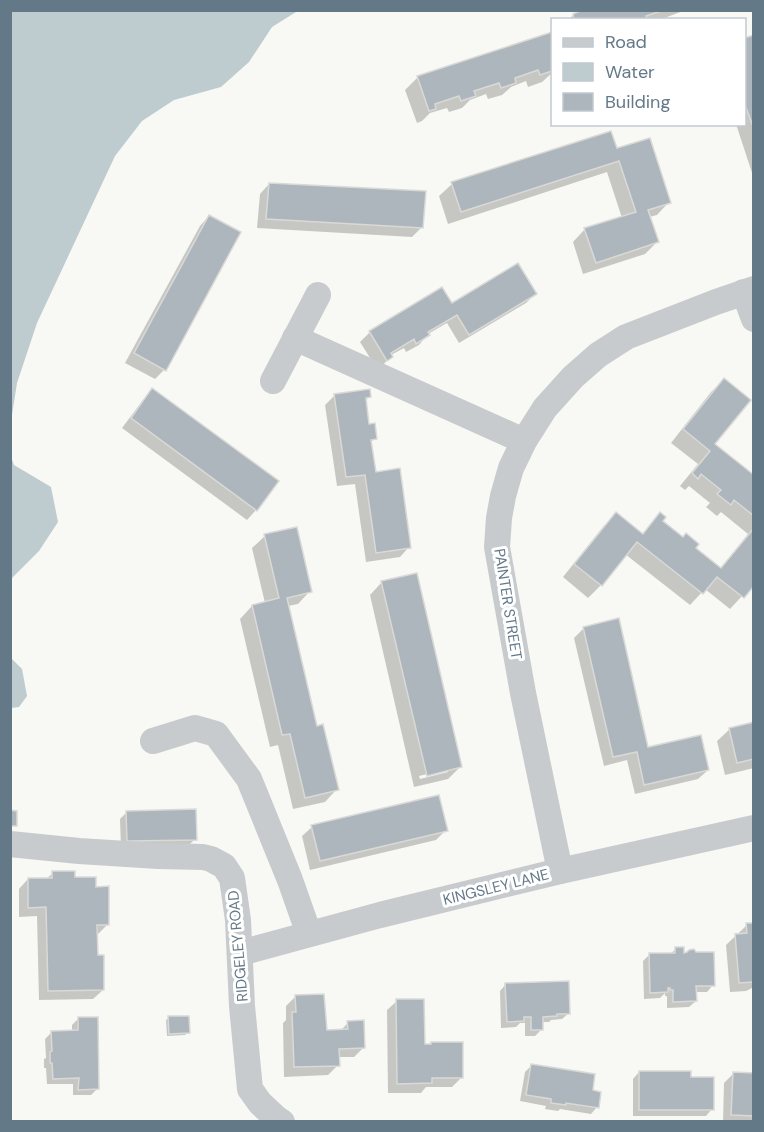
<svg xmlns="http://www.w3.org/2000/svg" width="764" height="1132" font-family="'DM Sans',sans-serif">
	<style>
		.water { fill: #becbcf }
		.shadow { fill: #0003; fill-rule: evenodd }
		.building { fill: #adb6bc; stroke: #d9d9d7; stroke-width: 1.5 }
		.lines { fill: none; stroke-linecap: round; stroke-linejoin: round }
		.minor { stroke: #c7cbce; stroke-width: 26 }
		.labels { text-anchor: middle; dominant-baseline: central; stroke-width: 6; stroke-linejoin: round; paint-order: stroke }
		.street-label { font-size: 15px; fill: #647988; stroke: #fff }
	</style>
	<rect width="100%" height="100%" fill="#f8f8f4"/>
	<!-- water -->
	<g class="water">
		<polygon points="11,10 295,10 296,12 272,27 249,62 221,87 174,100 142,121 115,156 37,323 17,383 11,421"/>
		<polygon points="11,457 14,465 51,487 58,522 39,551 11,579"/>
		<polygon points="11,658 22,669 27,696 19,707 11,708"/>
	</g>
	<!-- shadow -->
	<g class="shadow">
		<polygon points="587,10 686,10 659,20 569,20 573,15"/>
		<polygon points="552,33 552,73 542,82 528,87 526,81 511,87 502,95 488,99 486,94 470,100 462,108 449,112 447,108 430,113 422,121 417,123 405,90 418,77"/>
		<polygon points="754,37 754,179 736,124 744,124 744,40"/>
		<polygon points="616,150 669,202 657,215 649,217 657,242 645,254 583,274 573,242 585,229 622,218 607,172 448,224 439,196 452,184"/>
		<polygon points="269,184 422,227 412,237 257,228 260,194"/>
		<polygon points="209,216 164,370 155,379 125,363 200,226"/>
		<polygon points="535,294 526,303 459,343 447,323 428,334 419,345 406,352 404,348 391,355 391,356 382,366 377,369 360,342 370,332 451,305"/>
		<polygon points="724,380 713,445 754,477 754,583 730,609 705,589 690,605 625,554 601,585 588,598 563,577 603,527 616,514 641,535 660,514 661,521 720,569 748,534 721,512 717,516 706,507 710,503 689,486 685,490 680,486 698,464 671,443 711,392"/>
		<polygon points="152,390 256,510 247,520 122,428 143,400"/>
		<polygon points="335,395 370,396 365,401 368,425 375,438 370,443 375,474 409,547 400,557 366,562 355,484 337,486 325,405"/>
		<polygon points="265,536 310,591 298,604 288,606 316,727 337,789 325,802 293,809 278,745 270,747 240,619 252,606 265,603 252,548"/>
		<path d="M382,582L460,767L448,779L414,787L370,595ZM448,769V772L420,779L419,776Z"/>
		<polygon points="584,628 647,749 708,770 698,779 635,794 627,760 604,766 574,638"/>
		<polygon points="754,724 754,768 725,775 717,741 730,729"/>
		<polygon points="127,812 195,839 189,845 121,847 120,819"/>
		<polygon points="312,827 446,830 436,840 310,870 302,836"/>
		<polygon points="53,873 74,879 95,888 108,924 98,934 96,934 96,957 103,990 93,999 39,1000 37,916 19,917 19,889 28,879 46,879"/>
		<polygon points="747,925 754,925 754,987 746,991 730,992 726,945"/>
		<polygon points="676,949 713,985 707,992 695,992 696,1001 689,1007 667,1008 667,996 665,996 665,993 660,998 644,999 643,961 649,955 670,954"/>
		<polygon points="506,984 569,1013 562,1019 551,1020 549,1022 542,1022 542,1029 535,1036 525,1036 525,1023 520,1023 516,1027 501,1028 500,991"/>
		<polygon points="296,996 325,1031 340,1031 348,1023 364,1047 354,1057 338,1057 338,1065 328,1075 284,1077 283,1023 286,1020 286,1006"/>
		<polygon points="397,1001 423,1045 462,1077 452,1087 426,1087 421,1093 388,1093 387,1010"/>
		<polygon points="169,1018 188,1032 185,1035 167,1036 166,1020"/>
		<polygon points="78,1019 97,1089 91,1095 73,1095 73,1084 47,1084 46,1068 44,1068 44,1059 46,1058 45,1039 52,1032 72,1032 72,1025"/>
		<polygon points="532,1065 591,1091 597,1107 591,1114 560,1109 558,1111 545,1109 546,1106 520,1101 525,1072"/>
		<polygon points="639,1072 689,1078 712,1109 706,1116 633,1116 633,1079"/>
		<polygon points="734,1073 754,1074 754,1122 723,1122 724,1083"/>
	</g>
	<!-- building -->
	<g class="building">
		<polygon points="582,10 664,10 646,16 647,20 574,20 573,14"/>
		<polygon points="552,32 552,71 540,75 538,70 515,78 516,83 501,88 499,83 474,91 476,96 461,101 459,96 435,104 436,109 429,111 417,76"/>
		<polygon points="754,35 754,129 744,102 744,38"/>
		<polygon points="611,131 617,148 650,138 671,203 648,210 659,242 596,263 584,228 636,212 619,161 461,212 451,182"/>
		<polygon points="269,183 426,191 423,228 266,219"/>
		<polygon points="209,215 241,232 166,371 134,353"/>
		<polygon points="518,263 537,294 469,335 457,315 428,332 430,335 416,344 414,339 391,353 393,357 387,361 369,331 442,287 452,303"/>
		<polygon points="724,378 751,400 715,444 754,475 754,516 734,500 731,505 717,494 721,490 701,474 698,479 692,473 710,451 683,429"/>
		<polygon points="152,388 279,481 257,511 131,418"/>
		<polygon points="370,389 371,397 366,398 369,424 375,423 377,439 371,440 376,472 400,468 411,548 376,553 365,475 346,477 334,394"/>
		<polygon points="616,512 643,534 660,512 666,517 663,521 683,537 686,533 699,544 696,548 721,568 754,528 754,586 744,598 717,577 703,594 637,542 602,586 574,564"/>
		<polygon points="297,527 312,592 287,598 317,726 323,724 339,790 305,798 290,734 282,735 252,605 279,598 264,534"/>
		<polygon points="417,573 462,767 427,776 381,581"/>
		<polygon points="619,618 648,747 701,735 709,770 644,785 637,752 613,757 583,627"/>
		<polygon points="754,722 754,759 737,763 729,728"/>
		<polygon points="439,795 448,831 320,861 311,825"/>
		<polygon points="196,809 197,840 127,841 126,811"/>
		<polygon points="10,810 17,811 17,826 10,826"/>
		<polygon points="52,871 75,871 75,877 96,877 96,887 109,886 109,925 97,925 98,955 104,955 104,990 48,991 46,907 28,908 28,878 52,878"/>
		<polygon points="746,923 754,923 754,982 739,983 735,934 747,933"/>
		<polygon points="675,947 684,947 684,953 687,952 689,950 694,949 696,952 714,952 715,986 696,986 697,1001 673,1002 673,990 670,990 670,988 668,988 668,992 650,993 649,953 675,953"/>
		<polygon points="569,981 570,1014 557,1014 557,1016 543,1017 543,1030 531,1030 531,1017 524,1017 524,1021 507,1022 505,983"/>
		<polygon points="324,994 327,1030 348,1029 347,1021 364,1020 365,1048 339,1049 340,1066 294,1067 292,1012 296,1012 295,995"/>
		<polygon points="396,999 424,999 425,1044 431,1044 431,1042 463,1042 463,1078 432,1078 432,1083 397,1084"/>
		<polygon points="168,1016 189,1016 190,1033 169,1034"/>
		<polygon points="78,1017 98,1017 99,1089 78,1090 79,1078 53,1079 52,1063 50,1063 50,1052 52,1051 51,1031 78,1030"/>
		<polygon points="531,1064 595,1074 593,1090 601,1092 599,1108 566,1103 566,1105 551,1103 551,1099 526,1095"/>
		<polygon points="639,1071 691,1071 691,1077 714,1077 714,1110 639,1110"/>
		<polygon points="733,1072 754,1073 754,1116 731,1115"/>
	</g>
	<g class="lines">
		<!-- minor -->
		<g class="minor">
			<polyline points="744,292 754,319"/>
			<polyline points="295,338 524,441"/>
			<polyline points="273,381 318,295"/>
			<polyline points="153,741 195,728 216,734 249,779 290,880 309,934"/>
			<polyline points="10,844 79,851 158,856 203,857 211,859 224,866 232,878 238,920 242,1006 250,1089 260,1103 276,1118 282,1122"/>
			<polyline points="560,871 523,693 497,547 499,518 503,496 511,468 524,441 545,408 573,377 598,355 626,337 716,302 754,289"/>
			<polyline points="240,953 380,915 560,871 754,828"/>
		</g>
	</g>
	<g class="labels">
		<!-- street labels -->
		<g class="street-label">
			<text transform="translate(508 604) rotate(81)">PAINTER STREET</text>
			<text transform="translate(496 887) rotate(-14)">KINGSLEY LANE</text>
			<text transform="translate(238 946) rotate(-95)">RIDGELEY ROAD</text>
		</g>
	</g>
	<!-- border -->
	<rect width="764" height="1132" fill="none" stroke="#647988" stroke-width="24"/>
	<!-- legend -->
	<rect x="551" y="18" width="195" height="108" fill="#ffffff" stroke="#c1c9cf" stroke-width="1.5"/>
	<rect x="563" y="38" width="30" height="9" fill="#c7cbce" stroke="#c1c9cf" stroke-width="1.5"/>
	<text x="605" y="48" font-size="18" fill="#647988">Road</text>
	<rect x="563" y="63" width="30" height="18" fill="#becbcf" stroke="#c1c9cf" stroke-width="1.5"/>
	<text x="605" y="78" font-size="18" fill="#647988">Water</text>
	<rect x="563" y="93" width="30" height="18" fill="#adb6bc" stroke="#c1c9cf" stroke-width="1.5"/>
	<text x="605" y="108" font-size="18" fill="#647988">Building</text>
</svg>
